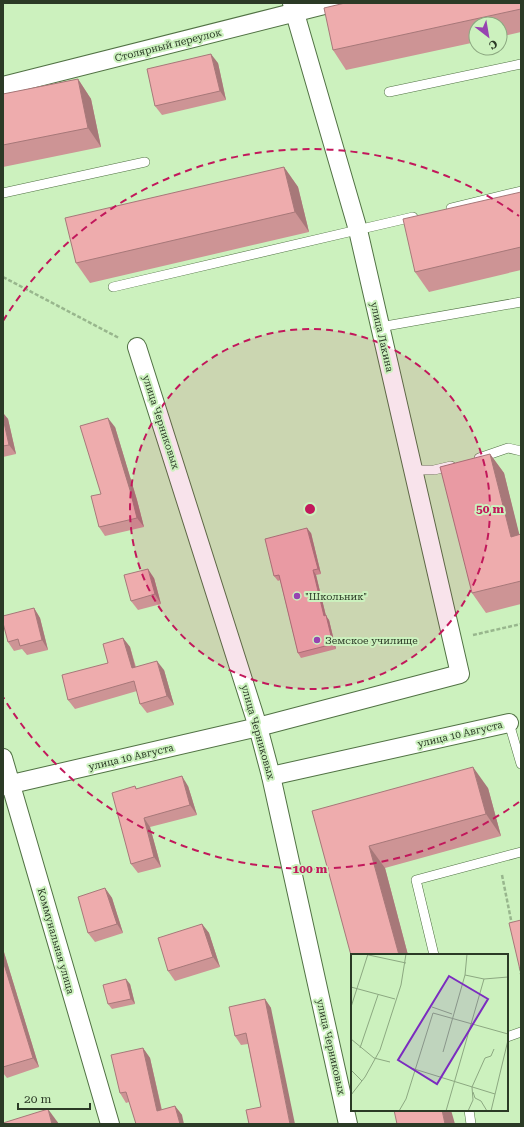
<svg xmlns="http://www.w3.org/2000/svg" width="524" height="1127" font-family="'Roboto Serif',serif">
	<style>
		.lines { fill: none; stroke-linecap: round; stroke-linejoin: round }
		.service-casing { stroke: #517244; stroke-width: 10 }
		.minor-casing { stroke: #517244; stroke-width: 20 }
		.path { stroke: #98b68d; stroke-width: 2.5; stroke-dasharray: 4 2; stroke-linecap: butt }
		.service { stroke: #fff; stroke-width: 9 }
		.minor { stroke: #fff; stroke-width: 18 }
		.wall { fill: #cd9495 }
		.shaded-wall { fill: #a77879 }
		.building { fill: #eeacad; stroke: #a77879 }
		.ring { fill: none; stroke: #c2185b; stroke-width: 2; stroke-dasharray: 7 5 }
		.poi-dot { fill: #9743b1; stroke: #ccf1be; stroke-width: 1.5 }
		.labels { text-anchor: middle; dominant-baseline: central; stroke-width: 4; stroke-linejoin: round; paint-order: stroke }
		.street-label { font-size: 10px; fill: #2b3a26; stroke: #ccf1be }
		.poi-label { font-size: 10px; fill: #2b3a26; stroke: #ccf1be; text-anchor: start }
		.inset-road { fill: none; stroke: #8ca881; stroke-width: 1 }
		.view { fill: #7b2cbf; fill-opacity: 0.15; stroke: #7b2cbf; stroke-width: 2 }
		.inset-edge { fill: none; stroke: #2b3a26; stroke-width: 2 }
		.centre { fill: #c2185b; stroke: #ccf1be; stroke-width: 2 }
		.ring-label { font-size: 12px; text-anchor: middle; font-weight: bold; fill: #c2185b; stroke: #ccf1be; stroke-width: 4; stroke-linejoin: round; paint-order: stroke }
	</style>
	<rect width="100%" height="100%" fill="#ccf1be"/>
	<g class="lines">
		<defs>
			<g id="service">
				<polyline points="389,92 521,64"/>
				<polyline points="3,193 145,162"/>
				<polyline points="451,208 521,191"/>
				<polyline points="113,287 413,217"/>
				<polyline points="380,327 521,302"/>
				<polyline points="479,458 508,448 521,451"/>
				<polyline points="413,470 434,470 451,466"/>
				<polyline points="509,723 521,764"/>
				<polyline points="434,955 416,880 521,852"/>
				<polyline points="507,1037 521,1032"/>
				<polyline points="469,1110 471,1124"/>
			</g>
			<g id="minor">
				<polyline points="3,86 332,3"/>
				<polyline points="137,347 258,727 271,776 348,1124"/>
				<polyline points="3,758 110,1124"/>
				<polyline points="271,776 509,723"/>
				<polyline points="3,786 258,727 460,674 358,230 292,3"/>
			</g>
		</defs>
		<!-- service casing -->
		<use href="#service" class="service-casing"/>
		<!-- minor casing -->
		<use href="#minor" class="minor-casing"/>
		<!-- path -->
		<g class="path">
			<polyline points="3,277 119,338"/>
			<polyline points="473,635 521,624"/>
			<polyline points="502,875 512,925"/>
			<polyline points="520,967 521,974"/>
		</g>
		<!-- service -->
		<use href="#service" class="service"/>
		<!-- minor -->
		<use href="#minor" class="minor"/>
	</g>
	<!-- wall -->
	<g class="wall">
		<polygon points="521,3 521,32 500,37 500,24 476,24 476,42 346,70 333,50"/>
		<polygon points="218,63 226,100 162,115 155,106"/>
		<polygon points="78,79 91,99 101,147 3,167 3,94"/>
		<polygon points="284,167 298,187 309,232 90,283 76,263"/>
		<polygon points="521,192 521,270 429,292 415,272"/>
		<polygon points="3,413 8,419 16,454 3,457"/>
		<polygon points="115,427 137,500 144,527 105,536 99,527 101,494"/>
		<polygon points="490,454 504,473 519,535 521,534 521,604 486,613 472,593"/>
		<polygon points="311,533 321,574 316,575 326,616 329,620 336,649 301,658 298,653 280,580 278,581 274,576"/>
		<polygon points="154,578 161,604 138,610 131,601"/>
		<polygon points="34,608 40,618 48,650 27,655 22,649 14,651 8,642"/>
		<polygon points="123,638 130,647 136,667 164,670 174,705 147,713 140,704 137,691 75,709 68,700 108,663"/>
		<polygon points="135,786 137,789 188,786 197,815 150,827 161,867 138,873 131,864"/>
		<polygon points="488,788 501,836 385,868 408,955 352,955 312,811"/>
		<polygon points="105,888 112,898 123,933 95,942 88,933"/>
		<polygon points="202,924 209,933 220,967 175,981 168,971"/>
		<polygon points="3,949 39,1067 7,1078 3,1073"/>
		<polygon points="130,984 135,1004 112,1009 108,1004"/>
		<polygon points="265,999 271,1008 261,1107 248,1044 241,1045 235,1036"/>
		<polygon points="143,1048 150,1058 162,1110 175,1106 182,1115 129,1102 126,1103 120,1093"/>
	</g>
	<!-- shaded-wall -->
	<g class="shaded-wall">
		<polygon points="211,54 218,63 226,100 220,91"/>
		<polygon points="78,79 91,99 101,147 88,128"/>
		<polygon points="284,167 298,187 309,232 295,212"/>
		<polygon points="3,413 8,419 16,454 9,445 3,418"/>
		<polygon points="108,418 115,427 137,500 144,527 137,518"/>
		<polygon points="490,454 504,473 521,541 511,537"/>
		<polygon points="307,528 311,533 321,574 318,569"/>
		<polygon points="148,569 154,578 161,604 155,594"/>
		<polygon points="313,570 316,575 326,616 329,620 336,649 333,644 324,616"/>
		<polygon points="34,608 40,618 48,650 42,640"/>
		<polygon points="123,638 130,647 138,678 132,668"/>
		<polygon points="157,661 164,670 174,705 167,696"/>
		<polygon points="473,767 488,788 501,836 486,814"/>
		<polygon points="182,776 188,786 197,815 190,805"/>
		<polygon points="144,818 150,827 161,867 154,857"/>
		<polygon points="369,846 385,868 408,955 399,955"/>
		<polygon points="105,888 112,898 123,933 117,924"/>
		<polygon points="202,924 209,933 220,967 213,957"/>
		<polygon points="3,949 39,1067 33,1058 3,961"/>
		<polygon points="126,979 130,984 135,1004 131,999"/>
		<polygon points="265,999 271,1008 295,1124 290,1124"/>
		<polygon points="143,1048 150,1058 164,1121 157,1111"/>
		<polygon points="175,1106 182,1115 184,1124 180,1124"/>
		<polygon points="48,1109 59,1124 52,1124"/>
		<polygon points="442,1110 451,1110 455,1124 445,1124"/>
	</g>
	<!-- building -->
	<g class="building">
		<polygon points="345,3 521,3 521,9 333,50 324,8"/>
		<polygon points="211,54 220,91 155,106 147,69"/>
		<polygon points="78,79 88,128 3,145 3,94"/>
		<polygon points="284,167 295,212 76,263 65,218"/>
		<polygon points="521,192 521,247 415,272 403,219"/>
		<polygon points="3,418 9,445 3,446"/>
		<polygon points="108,418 130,490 137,518 99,527 91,496 101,494 80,426"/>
		<polygon points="490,454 511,537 521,534 521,581 472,593 440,467"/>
		<polygon points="307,528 318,569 313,570 324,616 326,615 333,644 298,653 279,575 274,576 265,539"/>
		<polygon points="148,569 155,594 131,601 124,575"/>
		<polygon points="34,608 42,640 20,646 18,639 8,642 3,623 3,616"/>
		<polygon points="123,638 132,668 157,661 167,696 140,704 134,681 68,700 62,675 108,663 103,644"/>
		<polygon points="473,767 486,814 369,846 399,955 352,955 352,959 312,811"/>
		<polygon points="182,776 190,805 144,818 154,857 131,864 112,793 135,786 136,789"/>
		<polygon points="105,888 117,924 88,933 78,897"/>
		<polygon points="521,920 521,970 520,970 509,923"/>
		<polygon points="202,924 213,957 168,971 158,938"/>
		<polygon points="3,961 33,1058 3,1067"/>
		<polygon points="126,979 131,999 108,1004 103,985"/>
		<polygon points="265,999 290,1124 249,1124 246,1110 261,1107 246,1033 235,1036 229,1007"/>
		<polygon points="143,1048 157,1111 175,1106 180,1124 136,1124 126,1092 120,1093 111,1055"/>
		<polygon points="48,1109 52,1124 3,1124 3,1123"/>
		<polygon points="394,1110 442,1110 445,1124 397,1124"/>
	</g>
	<!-- distance rings -->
	<circle cx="310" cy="509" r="180" fill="#c2185b" fill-opacity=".12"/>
	<g class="ring">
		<circle cx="310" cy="509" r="180"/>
		<path d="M519 802A360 360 0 0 1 3 697M3 321A360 360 0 0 1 519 216"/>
	</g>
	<!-- markers -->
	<g class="poi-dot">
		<circle cx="297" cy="596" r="4"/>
		<circle cx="317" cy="640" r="4"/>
	</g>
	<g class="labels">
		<!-- street labels -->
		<g class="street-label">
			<text transform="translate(168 45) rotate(-14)">Столярный переулок</text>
			<text transform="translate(382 337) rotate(77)">улица Лакина</text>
			<text transform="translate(161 422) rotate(72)">улица Черниковых</text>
			<text transform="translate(258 732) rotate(74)">улица Черниковых</text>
			<text transform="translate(460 734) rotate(-13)">улица 10 Августа</text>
			<text transform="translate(131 757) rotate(-13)">улица 10 Августа</text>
			<text transform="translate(56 941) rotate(74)">Коммунальная улица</text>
			<text transform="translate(331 1047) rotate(77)">улица Черниковых</text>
		</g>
		<!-- poi labels -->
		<g class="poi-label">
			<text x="305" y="596">"Школьник"</text>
			<text x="325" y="640">Земское училище</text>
		</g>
	</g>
	<!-- overview -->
	<g transform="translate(351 954)">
		<rect width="157" height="157" fill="#ccf1be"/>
		<path class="inset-road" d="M13,0L55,9M114,21L133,25L157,23M0,33L44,45M0,53L17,0M81,53L101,60M0,85L23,104L39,108M9,94L27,41M92,98L114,21L116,0M60,114L144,140M0,116L11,127M122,138L124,144L130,147L136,157M0,141L14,123L29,96L50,31L55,0M48,157L55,145L82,59L157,80M95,157L133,25M117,157L122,146L121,133L134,104L140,102L143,95M140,157L157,86"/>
		<path class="view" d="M98,22L137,45L86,130L47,106Z"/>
		<rect width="157" height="157" class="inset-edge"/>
	</g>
	<circle cx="310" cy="509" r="6" class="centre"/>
	<g class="ring-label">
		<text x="490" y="513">50 m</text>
		<text x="310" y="873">100 m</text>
	</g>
	<!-- border -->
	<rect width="524" height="1127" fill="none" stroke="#2b3a26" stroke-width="8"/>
	<!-- north arrow -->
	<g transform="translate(488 36) rotate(149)"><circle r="19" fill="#ccf1be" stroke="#8ca881"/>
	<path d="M0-3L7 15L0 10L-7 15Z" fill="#9743b1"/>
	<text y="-6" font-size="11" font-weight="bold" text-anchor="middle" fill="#2b3a26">С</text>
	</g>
	<!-- scale -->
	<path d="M18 1103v6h72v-6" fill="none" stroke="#2b3a26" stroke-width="2"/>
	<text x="24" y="1103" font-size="12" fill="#2b3a26" stroke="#ccf1be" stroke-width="3" paint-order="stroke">20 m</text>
</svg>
